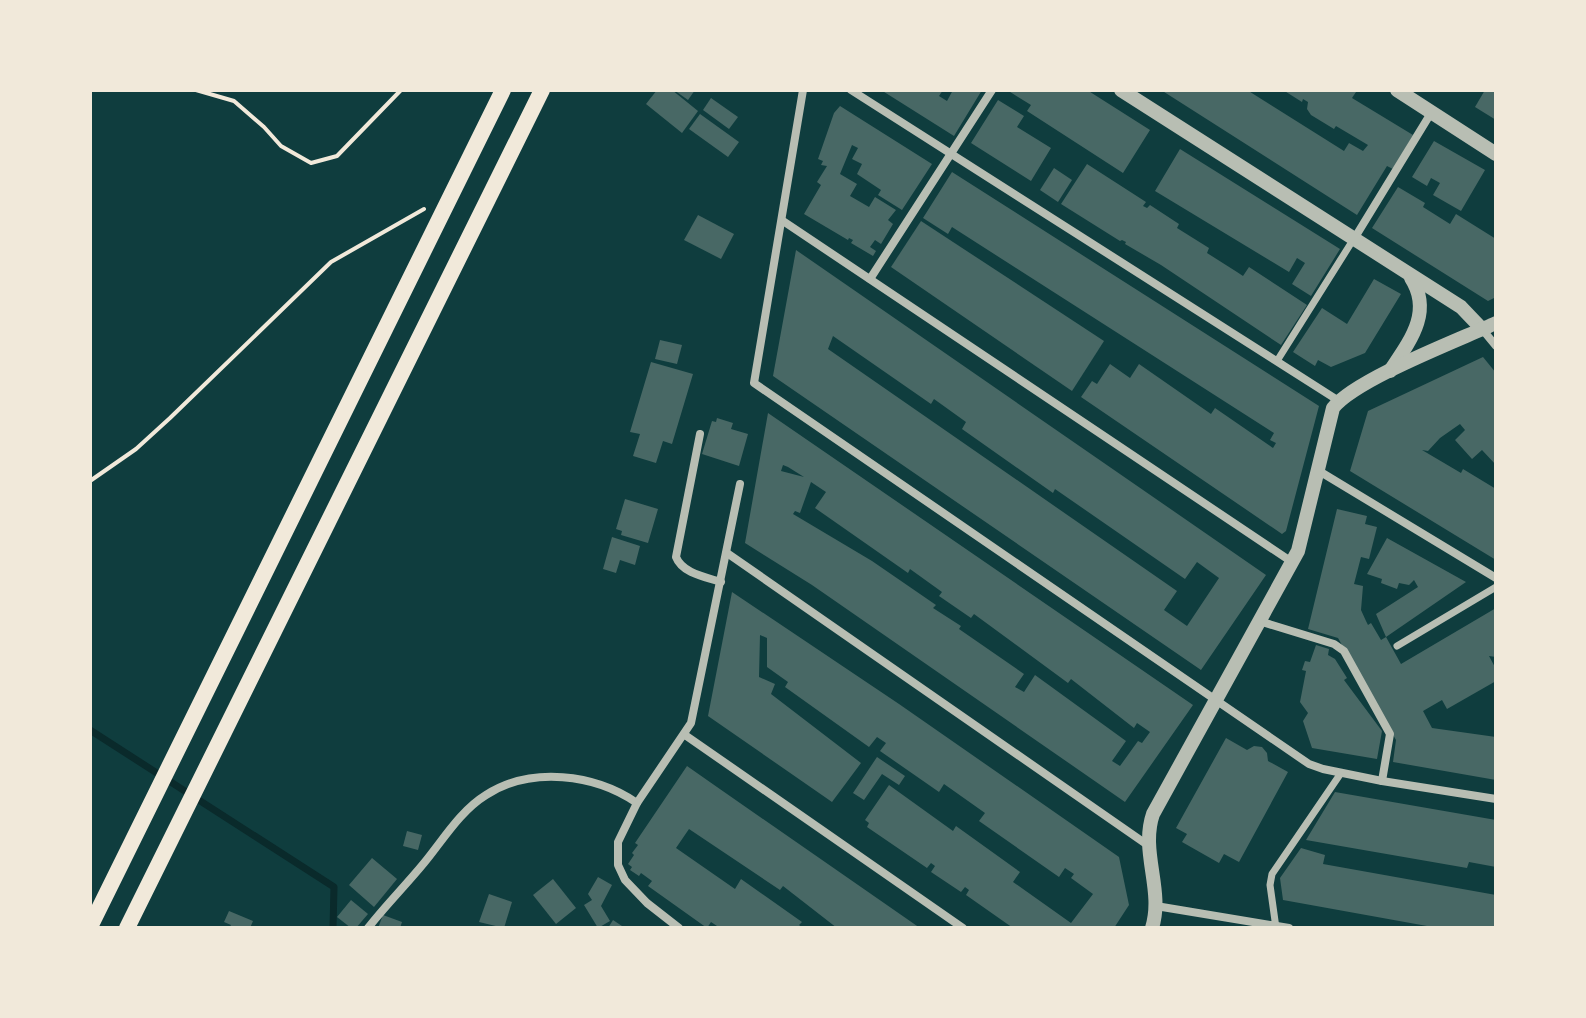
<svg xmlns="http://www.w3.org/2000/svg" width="1586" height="1018" font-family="'Open Sans',sans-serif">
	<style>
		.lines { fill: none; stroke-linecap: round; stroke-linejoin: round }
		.stream { stroke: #0a2a2b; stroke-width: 7 }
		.building { fill: #486865; fill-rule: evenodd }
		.path { stroke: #f1e9da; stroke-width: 4 }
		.pedestrian { stroke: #b8beb3; stroke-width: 7 }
		.minor { stroke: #b8beb3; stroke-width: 8 }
		.tertiary { stroke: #b8beb3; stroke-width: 14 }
		.secondary { stroke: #f1e9da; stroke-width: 16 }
	</style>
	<rect width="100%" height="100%" fill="#0f3d3e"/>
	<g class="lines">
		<!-- stream -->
		<polyline class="stream" points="90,730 334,887 333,928"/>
	</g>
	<!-- building -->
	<g class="building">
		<polygon points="657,90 672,90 698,111 682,133 646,104"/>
		<polygon points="674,90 695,90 688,100"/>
		<polygon points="881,90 943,90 939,96 947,101 953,90 982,90 954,136"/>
		<polygon points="1007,90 1087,90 1150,130 1123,173 1027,111 1031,105"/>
		<polygon points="1161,90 1247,90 1344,151 1349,143 1363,151 1368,145 1336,126 1334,129 1311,115 1307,109 1308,102 1303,99 1302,102 1283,90 1353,90 1356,92 1352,98 1413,135 1393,169 1387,166 1357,215"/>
		<polygon points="1485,90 1496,90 1496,120 1475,107"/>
		<polygon points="711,98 738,117 729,129 703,110"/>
		<polygon points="998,100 1024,116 1017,127 1051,148 1031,181 971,143"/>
		<polygon points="840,106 932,164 902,210 878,195 881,190 857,174 862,164 852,159 858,148 852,145 840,174 857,184 850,196 869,207 875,197 896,210 888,220 893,224 881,244 875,240 870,247 876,251 873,256 851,243 853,240 849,238 848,240 804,214 821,185 817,182 827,166 821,165 823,161 818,159 834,113"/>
		<polygon points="700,114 739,142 728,157 689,129"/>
		<polygon points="1434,141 1485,170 1461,211 1433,195 1440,183 1431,178 1427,186 1412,177"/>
		<polygon points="1180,149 1340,249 1311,296 1292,284 1305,263 1297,258 1289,272 1155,191"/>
		<polygon points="1087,164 1146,202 1143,206 1147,208 1150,205 1179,224 1177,228 1209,248 1207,253 1237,272 1243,276 1249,267 1307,305 1281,345 1161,265 1125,244 1126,242 1122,240 1120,241 1061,204"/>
		<polygon points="1054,168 1072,180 1058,202 1040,190"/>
		<polygon points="952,172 1319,406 1286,531 1282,534 1081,397 1092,381 1097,384 1110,364 1130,378 1139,364 1211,414 1215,408 1273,448 1276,443 1270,440 1274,433 1016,268 952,227 948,234 923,218"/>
		<polygon points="1398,187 1425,203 1423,207 1450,224 1456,214 1496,239 1496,297 1488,301 1372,228"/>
		<polygon points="698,215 734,234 721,259 684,240"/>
		<polygon points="921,221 1104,341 1072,391 891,267"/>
		<path d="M796,250L1266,575L1201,670L773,376ZM833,336L931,404L934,399L966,422L962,429L1053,493L1055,489L1185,579L1197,562L1219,578L1187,626L1164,610L1177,591L828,349Z"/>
		<polygon points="1374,279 1401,294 1365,353 1331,367 1318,360 1315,366 1293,352 1322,308 1347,324"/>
		<polygon points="660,340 682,345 677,364 655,359"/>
		<polygon points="1483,357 1496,373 1496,465 1482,450 1472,459 1455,440 1465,430 1460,424 1440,438 1428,451 1422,450 1461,473 1463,469 1496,489 1496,560 1350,471 1368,411"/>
		<polygon points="651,362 693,374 672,444 663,441 656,463 633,456 640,434 630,432"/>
		<path d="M768,413L1193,705L1125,802L812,585L745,543ZM783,465L788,467L804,477L781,471ZM811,482L826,492L815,508L908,573L910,569L942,592L939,596L971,618L974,614L1068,683L1071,679L1134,728L1137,723L1150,732L1142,743L1138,741L1120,766L1112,761L1126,741L1035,675L1024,692L1015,687L1024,674L959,629L961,626L933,608L936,605L872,561L793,514L795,511L800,513Z"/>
		<polygon points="717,418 733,423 731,429 748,434 739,466 702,454 712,421 716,422"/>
		<polygon points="625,499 658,509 648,543 621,535 622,531 616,529"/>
		<polygon points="1337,509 1367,516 1365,524 1377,527 1369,559 1361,557 1354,584 1363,586 1361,610 1366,621 1368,625 1371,623 1381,640 1386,637 1401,664 1496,608 1496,657 1489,656 1496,669 1496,681 1447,709 1442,700 1423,711 1432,728 1496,737 1496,780 1393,762 1396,740 1338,638 1308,629"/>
		<polygon points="612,537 640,546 635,565 620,560 616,573 603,569"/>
		<polygon points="1387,538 1466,582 1386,637 1376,614 1418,587 1414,580 1409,585 1399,583 1397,589 1381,583 1382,579 1367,574"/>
		<polygon points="732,592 899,704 1119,857 1129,905 1114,928 1013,928 966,895 969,890 965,887 961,892 931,872 935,866 931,863 927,868 867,827 869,823 865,820 889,785 953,831 956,826 1020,872 1013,882 1071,923 1093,894 1071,878 1074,874 1065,868 1059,877 979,821 985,813 944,784 939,792 880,751 886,743 877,737 869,747 785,687 788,682 767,667 767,638 760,635 759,677 775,684 771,694 861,763 832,802 708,716"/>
		<polygon points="1316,645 1329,649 1328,655 1335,659 1347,678 1344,680 1382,731 1377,759 1312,748 1303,721 1308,713 1300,702 1306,671 1302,670 1305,661 1310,662"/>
		<polygon points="1226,738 1247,750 1254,746 1262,747 1267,753 1268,761 1288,772 1239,862 1224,854 1219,863 1182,842 1187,834 1176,828"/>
		<polygon points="877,757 905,776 899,785 882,774 864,800 853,793"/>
		<polygon points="687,766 717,787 920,928 837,928 783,886 780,890 689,829 676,848 735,889 741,879 802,922 799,925 803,928 715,928 717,926 711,922 707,928 648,886 652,881 641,873 639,876 630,870 632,867 628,864 634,855 632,853 638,845 635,843"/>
		<polygon points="1335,792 1496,820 1496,867 1469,862 1467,868 1306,840"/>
		<polygon points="407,831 422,835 418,850 403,846"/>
		<polygon points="1301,848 1325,855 1323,864 1496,895 1496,928 1438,928 1283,900 1280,878"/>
		<polygon points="372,858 397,879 374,907 349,885"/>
		<polygon points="598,877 612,885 601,906 610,921 598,928 584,905 592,900 588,894"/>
		<polygon points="553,879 576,908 556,924 533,895"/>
		<polygon points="489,894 512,902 504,928 479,922"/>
		<polygon points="351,900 368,914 356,928 351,928 337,917"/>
		<polygon points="229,911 253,921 250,928 229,928 231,925 224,922"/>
		<polygon points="383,915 402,922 400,928 378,928"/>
		<polygon points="613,920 625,928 608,928"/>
	</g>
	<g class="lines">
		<!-- path -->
		<g class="path">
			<polyline points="196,90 234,101 264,127 281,146 311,163 337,156 401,90"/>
			<polyline points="90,481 136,449 170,418 331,262 424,209"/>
		</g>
		<!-- pedestrian -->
		<g class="pedestrian">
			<polyline points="1277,361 1353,240"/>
			<polyline points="1397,646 1496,587"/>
			<polyline points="1276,928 1270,885 1272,874 1341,773"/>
		</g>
		<!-- minor -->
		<g class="minor">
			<polyline points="803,90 754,383 1309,764 1323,769 1382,781 1496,799"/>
			<polyline points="851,90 1339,401"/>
			<polyline points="783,221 1292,562"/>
			<polyline points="1354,239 1431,113"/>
			<polyline points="870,279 992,90"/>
			<polyline points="1482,329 1496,346"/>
			<path d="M700,434L676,557C682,573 705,577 721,582"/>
			<polyline points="1319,471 1496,578"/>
			<polyline points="727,553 1149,846"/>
			<polyline points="1259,621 1334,644 1344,651 1390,734 1382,781"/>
			<polyline points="685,735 963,928"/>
			<polyline points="1156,906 1289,928"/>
			<path d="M368,928C385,906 406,885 424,863C443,840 460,811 486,795C531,766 595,774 637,803"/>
			<polyline points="679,928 647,903 625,880 618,865 618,842 637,803 691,723 740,484"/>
		</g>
		<!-- tertiary -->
		<g class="tertiary">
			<polyline points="1121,90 1461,307 1482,329"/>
			<polyline points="1397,90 1496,154"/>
			<path d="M1390,371C1410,341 1433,312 1411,278"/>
			<path d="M1152,928C1164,890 1140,852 1153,814L1298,551L1333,408C1356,379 1459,340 1496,323"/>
		</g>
		<!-- secondary -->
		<g class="secondary">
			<polyline points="90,927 503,90"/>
			<polyline points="127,928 542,90"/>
		</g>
	</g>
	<!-- border -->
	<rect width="1586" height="1018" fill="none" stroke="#f1e9da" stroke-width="184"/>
</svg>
